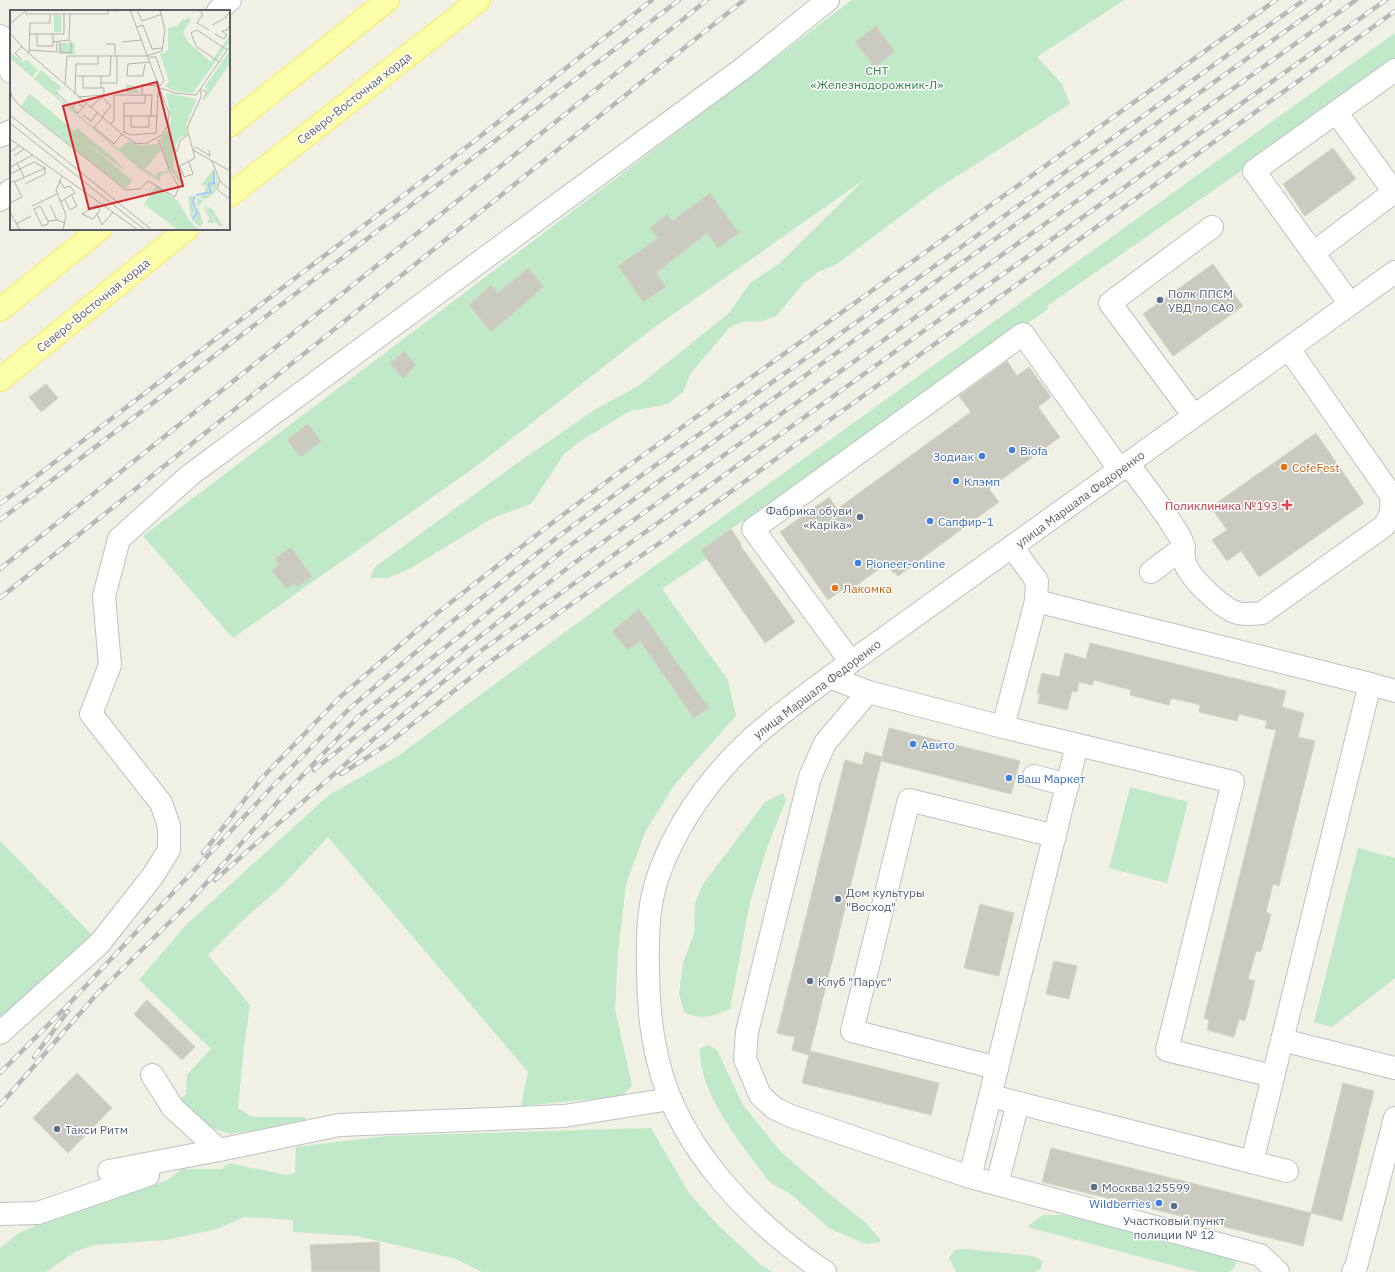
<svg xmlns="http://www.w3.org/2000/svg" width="1395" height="1272" font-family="'IBM Plex Sans',sans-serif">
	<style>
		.green { fill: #bfe9c7 }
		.building { fill: #cbcac1; stroke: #d5d3c2 }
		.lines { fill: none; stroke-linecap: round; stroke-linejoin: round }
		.minor-casing { stroke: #bec0c6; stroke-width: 24 }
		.major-casing { stroke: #fbec52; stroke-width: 24 }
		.minor { stroke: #fff; stroke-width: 22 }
		.major { stroke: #fcffaa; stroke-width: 22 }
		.rail-casing { stroke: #b8b8b9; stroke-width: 4.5 }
		.rail { stroke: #fff; stroke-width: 3; stroke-dasharray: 9; stroke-linecap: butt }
		.service-dot { fill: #5c6f8a; stroke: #fff; stroke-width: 1.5 }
		.shop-dot { fill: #3f7fe0; stroke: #fff; stroke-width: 1.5 }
		.food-dot { fill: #e8710a; stroke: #fff; stroke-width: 1.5 }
		.health-dot { fill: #e0444e; stroke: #fff; stroke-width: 1.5 }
		.labels { text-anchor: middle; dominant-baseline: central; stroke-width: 3; stroke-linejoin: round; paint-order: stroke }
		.park-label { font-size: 12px; fill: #2f8342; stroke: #fff }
		.street-label { font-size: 12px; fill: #5c5f66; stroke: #fff }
		.service-label { font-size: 12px; fill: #4e5e75; stroke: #fff; text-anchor: start }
		.shop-label { font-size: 12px; fill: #366cbe; stroke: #fff; text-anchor: start }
		.food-label { font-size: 12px; fill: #c56008; stroke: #fff; text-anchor: start }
		.health-label { font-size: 12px; fill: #be3a42; stroke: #fff; text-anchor: end }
		.inset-river { fill: none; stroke: #a5c6ff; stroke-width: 2 }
		.inset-road { fill: none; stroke: #b1b2ae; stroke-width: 1 }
		.view { fill: #d62828; fill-opacity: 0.15; stroke: #d62828; stroke-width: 2 }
		.inset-edge { fill: none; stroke: #5c5f66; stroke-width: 2 }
	</style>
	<rect width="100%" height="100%" fill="#f0f0e4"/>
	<!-- green -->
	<g class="green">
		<polygon points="852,0 1124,0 1037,57 1062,84 1070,104 937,189 837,264 818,272 803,284 776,316 763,321 743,322 730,327 690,374 683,392 667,404 648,408 630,411 579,442 564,454 531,504 493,518 406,571 387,578 370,578 375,567 523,459 596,409 637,387 729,313 750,283 780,263 865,179 648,332 478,465 233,638 143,536"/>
		<polygon points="1395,33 1395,60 1231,178 1047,306 1049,308 752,523 742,521 701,550 707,559 662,589 728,680 736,716 675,784 646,830 626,884 618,953 615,1009 632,1085 623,1096 521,1106 528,1072 328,837 282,886 244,919 208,955 250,1005 244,1047 238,1108 252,1117 306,1117 306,1122 230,1134 206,1126 180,1100 186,1094 187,1075 211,1049 139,980 186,925 329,795 398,756 649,570"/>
		<polygon points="1130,787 1188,802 1167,883 1109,868"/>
		<path d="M783,793L786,800L768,845L750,902L730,1009C713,1016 702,1021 684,1012L679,994L683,963L694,934L695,903L703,884L765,802Z"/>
		<polygon points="0,841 95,938 0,1026"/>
		<polygon points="1358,848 1395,858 1395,978 1332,1027 1314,1022"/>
		<path d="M709,1045L717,1050L743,1105L781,1152L827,1192L866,1223L880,1239V1242L866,1244L830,1229L792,1195L774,1185L767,1179C741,1143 698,1093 700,1048Z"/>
		<polygon points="651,1128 689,1193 720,1227 761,1265 772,1272 482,1272 456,1259 357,1236 293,1232 293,1220 244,1217 217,1229 166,1240 94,1245 75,1252 46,1272 0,1272 0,1248 19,1233 81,1206 166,1181 182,1169 222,1169 229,1163 286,1175 295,1173 296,1147 387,1136"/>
		<polygon points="1043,1215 1063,1215 1113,1225 1229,1258 1237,1263 1231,1271 1227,1272 1198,1272 1027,1227"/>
		<polygon points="964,1249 1033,1256 1043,1261 1040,1270 1035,1272 956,1272 949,1258 955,1250"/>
	</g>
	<!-- building -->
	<g class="building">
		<polygon points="876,26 895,51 875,67 855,42"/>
		<polygon points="1333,148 1356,179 1305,216 1283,184"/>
		<polygon points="710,193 739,233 718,248 707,233 656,273 666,287 643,302 618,266 658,238 650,228 667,214 672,221"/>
		<polygon points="1213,264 1243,306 1173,356 1143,314"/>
		<polygon points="528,268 544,287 491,332 469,305 491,285 498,293"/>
		<polygon points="404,351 416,365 403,379 390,363"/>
		<polygon points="1007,361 1017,376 1029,367 1051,397 1038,407 1060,437 989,489 999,502 898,576 895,572 893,573 887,563 846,593 843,589 828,600 780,532 829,497 837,509 971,412 959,396"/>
		<polygon points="46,384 58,398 41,412 29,397"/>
		<polygon points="308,424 321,441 301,457 287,440"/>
		<polygon points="1316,433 1364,503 1259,577 1241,551 1227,561 1212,540 1227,530 1211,507"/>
		<polygon points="731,529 741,544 740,545 795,622 765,643 701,550"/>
		<polygon points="291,547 312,577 297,587 293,584 286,589 272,570 279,565 274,559"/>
		<polygon points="639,609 709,708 694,718 640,641 627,650 612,631"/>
		<polygon points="1090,643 1286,691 1282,707 1304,713 1298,737 1315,741 1279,886 1273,884 1266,912 1271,914 1261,952 1256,951 1248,979 1255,981 1245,1021 1239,1019 1234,1037 1207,1030 1209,1020 1204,1018 1276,730 1265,728 1267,721 1239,714 1237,721 1199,712 1200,705 1171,698 1169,705 1130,695 1131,690 1094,680 1092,685 1079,682 1077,692 1072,691 1067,710 1038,703 1040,694 1037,694 1042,673 1059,677 1065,653 1086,659"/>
		<polygon points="889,728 1020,761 1011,794 881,761"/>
		<polygon points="865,752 882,757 809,1055 792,1050 795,1037 777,1033 845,760 862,765"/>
		<polygon points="980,904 1014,913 999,976 964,968"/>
		<polygon points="1054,961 1077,966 1069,999 1046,994"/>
		<polygon points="147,1000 195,1047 182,1060 134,1014"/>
		<polygon points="810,1051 939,1083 931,1115 802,1083"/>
		<polygon points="77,1073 112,1108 68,1153 33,1118"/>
		<polygon points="1343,1083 1374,1091 1342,1221 1311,1213"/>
		<polygon points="1051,1148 1311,1213 1303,1246 1042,1182"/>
		<polygon points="379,1242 380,1272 312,1272 310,1245"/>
	</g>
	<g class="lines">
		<defs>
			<g id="minor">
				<polyline points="218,11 230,0"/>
				<polyline points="0,36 11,72"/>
				<polyline points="0,136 11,131"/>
				<polyline points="0,200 11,190"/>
				<polyline points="1313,253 1394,192 1336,112"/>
				<polyline points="1350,304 1254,171 1395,70"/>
				<polyline points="1194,416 1110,303 1212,227"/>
				<path d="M1128,464C1146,488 1165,511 1180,537C1185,546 1182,554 1185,563C1190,578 1222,609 1238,613C1245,615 1254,614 1262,613L1384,526C1392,514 1392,509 1391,495L1289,349"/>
				<polyline points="1151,572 1184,547"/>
				<polyline points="851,662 753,529 1023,334 1120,470"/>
				<polyline points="830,677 868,692 1003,727 1233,782 1167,1050 1273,1076"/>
				<polyline points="1370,684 1395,691"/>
				<polyline points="868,692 825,743 810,777 747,1032 745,1059 760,1095 774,1108 791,1116 970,1177 1260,1255 1278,1272"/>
				<polyline points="1003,727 1036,601"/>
				<polyline points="1034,776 1068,785"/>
				<polyline points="0,1033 99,944 152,877 169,850 169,826 161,803 91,714 110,665 104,596 119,539 190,475 746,66 828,0"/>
				<polyline points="1282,1040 1395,1068"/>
				<polyline points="997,1068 852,1031 909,800 1055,836"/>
				<polyline points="152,1075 173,1108 219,1150"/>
				<polyline points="991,1096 1252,1162 1370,684 1036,601 1037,581 1012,547"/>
				<polyline points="1252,1162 1287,1171"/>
				<polyline points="109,1171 219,1150 339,1125 564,1116 670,1099"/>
				<polyline points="970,1177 1077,745"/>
				<polyline points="997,1184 1018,1103"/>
				<polyline points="0,1214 38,1213 148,1175"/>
				<path d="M825,1272C752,1223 679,1149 658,1061C651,1032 648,1000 648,971C647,928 648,895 666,856C685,813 715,773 749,741C774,718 802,698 830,677L1395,272"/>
				<polyline points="1353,1272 1356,1267 1395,1118"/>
			</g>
			<g id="major">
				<polyline points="229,126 388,0"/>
				<polyline points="229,196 479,0"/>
				<polyline points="0,310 100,229"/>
				<polyline points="0,380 187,229"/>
			</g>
		</defs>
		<!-- minor casing -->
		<use href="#minor" class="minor-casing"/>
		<!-- major casing -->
		<use href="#major" class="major-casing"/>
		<!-- minor -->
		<use href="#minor" class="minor"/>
		<!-- major -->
		<use href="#major" class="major"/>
		<defs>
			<g id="rail">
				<polyline points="0,504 473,142 652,0"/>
				<polyline points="0,520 679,0"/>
				<polyline points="0,569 707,0"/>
				<polyline points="0,598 744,0"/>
				<polyline points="314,770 474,641 574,563 1356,0"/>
				<polyline points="341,774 385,746 494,659 597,586 664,540 1395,11"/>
				<polyline points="203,853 261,779 340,697 436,614 543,530 610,479 1276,0"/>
				<polyline points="215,880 377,736 482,650 932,325 1386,0"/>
				<polyline points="34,1057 68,1011"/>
				<polyline points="0,1073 68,1005 271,788 350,708 449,624 555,539 621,490 900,291 1304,0"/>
				<polyline points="0,1105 96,995 187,905 282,797 359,716 462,634 565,549 910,300 1329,0"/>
			</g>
		</defs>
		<!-- rail casing -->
		<use href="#rail" class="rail-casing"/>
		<!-- rail -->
		<use href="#rail" class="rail"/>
	</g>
	<!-- markers -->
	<g class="service-dot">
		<circle cx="1160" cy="300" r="4"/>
		<circle cx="860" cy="517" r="4"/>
		<circle cx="838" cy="899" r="4"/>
		<circle cx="810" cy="981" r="4"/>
		<circle cx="57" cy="1129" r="4"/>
		<circle cx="1094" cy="1187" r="4"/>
		<circle cx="1174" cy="1206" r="4"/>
	</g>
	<g class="shop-dot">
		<circle cx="1012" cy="450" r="4"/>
		<circle cx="982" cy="456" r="4"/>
		<circle cx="956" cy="481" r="4"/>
		<circle cx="930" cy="521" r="4"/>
		<circle cx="858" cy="563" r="4"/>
		<circle cx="913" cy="744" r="4"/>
		<circle cx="1009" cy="778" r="4"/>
		<circle cx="1159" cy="1203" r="4"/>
	</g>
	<g class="food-dot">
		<circle cx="1284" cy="467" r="4"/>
		<circle cx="835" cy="588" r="4"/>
	</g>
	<path class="health-dot" d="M1285 499h4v4h4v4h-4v4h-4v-4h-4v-4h4z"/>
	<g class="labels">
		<!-- park labels -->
		<g class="park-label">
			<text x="877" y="70">СНТ<tspan x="877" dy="14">«Железнодорожник-Л»</tspan></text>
		</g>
		<!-- street labels -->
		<g class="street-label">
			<text transform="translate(354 98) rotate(-38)">Северо-Восточная хорда</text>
			<text transform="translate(93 305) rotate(-39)">Северо-Восточная хорда</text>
			<text transform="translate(1080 499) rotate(-36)">улица Маршала Федоренко</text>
			<text transform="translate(817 689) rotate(-37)">улица Маршала Федоренко</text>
		</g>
		<!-- service labels -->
		<g class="service-label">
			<text x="1168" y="293">Полк ППСМ<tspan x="1168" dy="14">УВД по САО</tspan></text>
			<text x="852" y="510" text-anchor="end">Фабрика обуви<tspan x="852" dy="14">«Kapika»</tspan></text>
			<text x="846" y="892">Дом культуры<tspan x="846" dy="14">"Восход"</tspan></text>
			<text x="818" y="981">Клуб "Парус"</text>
			<text x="65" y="1129">Такси Ритм</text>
			<text x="1102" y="1187">Москва 125599</text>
			<text x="1174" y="1220" text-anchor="middle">Участковый пункт<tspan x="1174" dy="14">полиции № 12</tspan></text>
		</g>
		<!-- shop labels -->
		<g class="shop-label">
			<text x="1020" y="450">Biofa</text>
			<text x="974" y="456" text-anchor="end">Зодиак</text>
			<text x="964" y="481">Клэмп</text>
			<text x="938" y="521">Сапфир-1</text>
			<text x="866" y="563">Pioneer-online</text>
			<text x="921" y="744">Авито</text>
			<text x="1017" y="778">Ваш Маркет</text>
			<text x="1151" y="1203" text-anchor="end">Wildberries</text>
		</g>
		<!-- food labels -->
		<g class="food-label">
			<text x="1292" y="467">CofeFest</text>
			<text x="843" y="588">Лакомка</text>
		</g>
		<!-- health labels -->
		<g class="health-label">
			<text x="1278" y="505">Поликлиника №193</text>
		</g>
	</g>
	<!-- overview -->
	<g transform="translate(10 10)">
		<rect width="220" height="220" fill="#f0f0e4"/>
		<path d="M44,5H51V22H44ZM178,7L181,10L173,22L178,32L201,52L220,25V31L183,83L164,81L155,76L159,71L150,44L158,40V18L167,16L173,9L176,10ZM49,33H65V44H49ZM220,40V53L196,89L198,81L195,77ZM0,42L13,52L16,49L28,60L22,67L0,48ZM31,60L51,77L50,81L48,79L46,82L49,88L106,137L110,139L118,131L132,136L148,133L151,140L135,159L145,166L148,162L156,161V156L158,163L152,164L149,171L131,160L24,69ZM116,75H122L130,83H116ZM156,83L187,89L176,114L177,127L172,126L168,130L163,142L164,159L174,174L173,177L158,156L150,130L158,119L161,110ZM20,84L64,121L67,118L106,150L115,161L78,134L122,170L116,179L11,96ZM204,159V171L198,176L201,180L195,182L196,175H191ZM206,164L208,172L205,182L195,190L189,186L201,183L203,179L201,175L206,171ZM146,175L168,191L179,210L189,220H168L134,194ZM178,186H183L182,193L185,202L181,207ZM187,187L193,191L188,197L193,213L190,217L183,210L188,204ZM194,195L202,199L213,216H209L198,201L205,213H198L199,207L193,197L198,201Z" fill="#bfe9c7"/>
		<path class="inset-river" d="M186,185L201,182L199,174L204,173V161M182,209L187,203L183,191L185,186"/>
		<path class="inset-road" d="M127,0L132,11L152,4M188,0L193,4L187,13L199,20M15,1L16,4H98L99,0M104,1L120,0M0,14L15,1M203,15L216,7L220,1M127,17L133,15L142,39L153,38M0,23L13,38L113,125L125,133L135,134L152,125L158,114L159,103L120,0M20,24H54V4M27,24V36H43V24M205,24L214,29L217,25L212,21L217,20L220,15M43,32L59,30L60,4M50,32V42L61,43V32L59,30M112,32L132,30M96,34H105V45M19,40L47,42V32M19,43L20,13H40V4M139,47H146L154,71L150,76M12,50L5,43L12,37M209,52L186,36L181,23L187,20L217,40M135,54L133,66H117L118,54L140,52M67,66H100L101,45M73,66V78H91V66M91,73H107V45M55,75L57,46H136L152,41L155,20L150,0M151,78L164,83L186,85L220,36M0,79L2,87L11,97L116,180L130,179L138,171L165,187L169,177L160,162M193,80L197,82L193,90M46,82L68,103L76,94M65,84L66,54H88V46M132,85V75L150,76M68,87L94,85V78H91M81,97L92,87L101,96L92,107M62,98L67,92L73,97M0,105L142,220M73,105L81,111L87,103M114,106H148M121,106V117H139V106M93,108L84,117L104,134L112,124M0,113L135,220M100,114L104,111V85H142L141,106M114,122L121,125L146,123L148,83L151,78M114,123V93H135V85M0,129L128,220M148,129L160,162M183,140L220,161M183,140L186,137L200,146L199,140M0,142L10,135M167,142L170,131L178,124M4,146L14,139M202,151L210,171L220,180M179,152L183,164L174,167L170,156L185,148L177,118L191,87V78M7,153L14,167M0,157L23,145M0,164L24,152L35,158M52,166L46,180L56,205L53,220M49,170L54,178L60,176L65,183L50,192M210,171L207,179L218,188L220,187M4,172L35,158M0,173L4,171L12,187L0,193M15,174L35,164V158M55,190L60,200L67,196L62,186M40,195L47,210M87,195L90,200L83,209L72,204ZM22,196L47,184M0,202L10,220M87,204L92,215L103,202M38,211V214L32,216L24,199L30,196L38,211L47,210L55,213M6,214L21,206"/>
		<path class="view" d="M147,72L173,176L79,199L53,96Z"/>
		<rect width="220" height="220" class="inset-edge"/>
	</g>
</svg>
